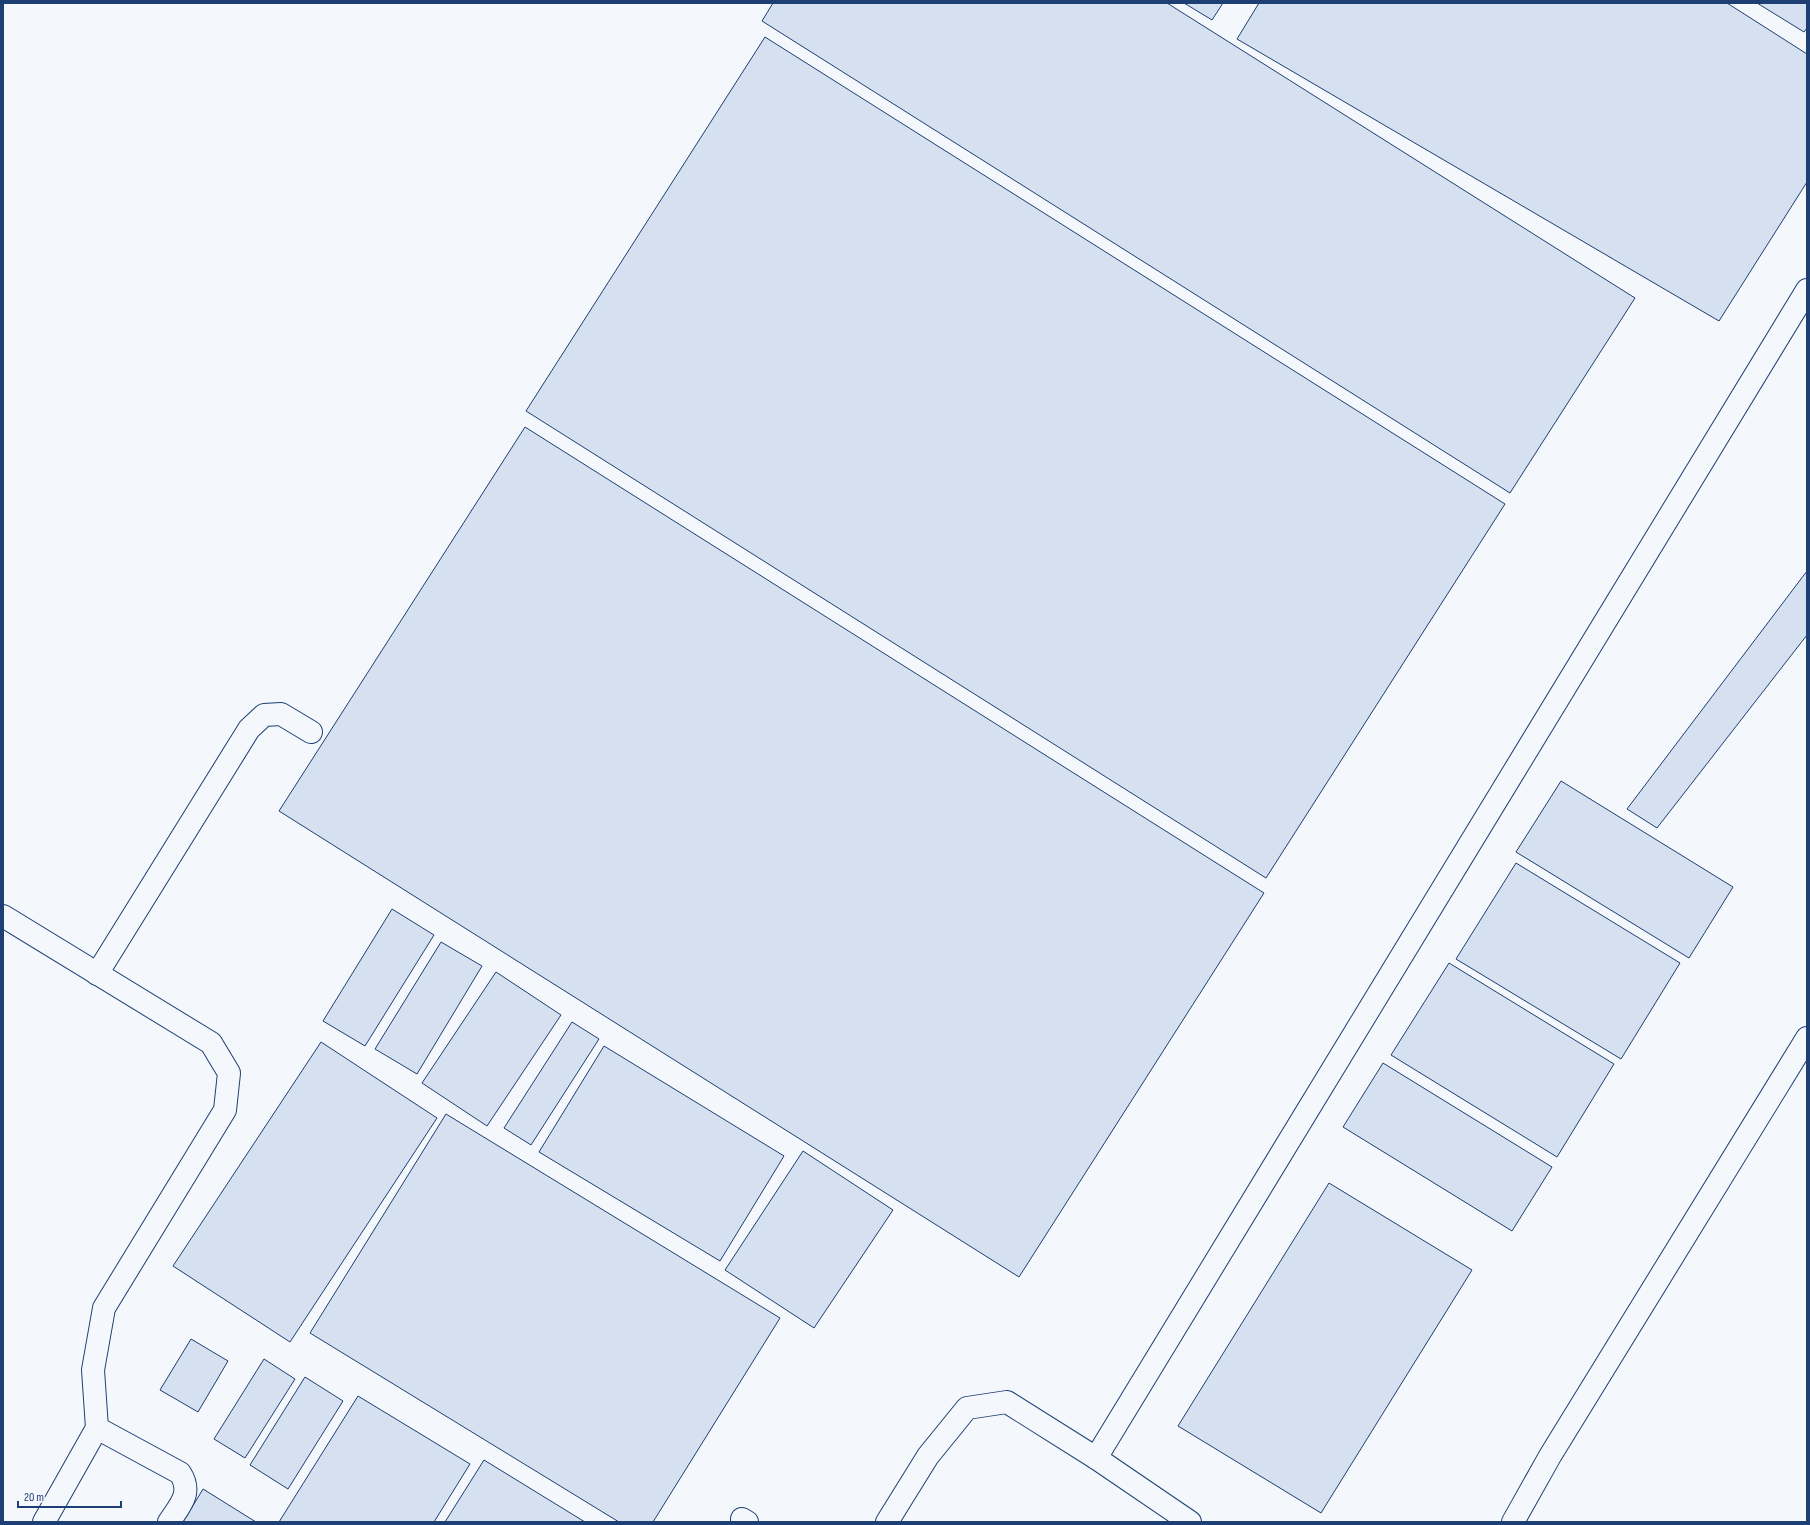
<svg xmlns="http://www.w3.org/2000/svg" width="1810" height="1525" font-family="'Sofia Sans Condensed',sans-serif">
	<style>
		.building { fill: #d5e0f0; stroke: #1d3f73 }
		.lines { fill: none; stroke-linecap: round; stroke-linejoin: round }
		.minor-casing { stroke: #1d3f73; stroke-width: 24 }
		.minor { stroke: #f4f7fb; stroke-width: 22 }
	</style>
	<rect width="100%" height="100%" fill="#f4f7fb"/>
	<!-- building -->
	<g class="building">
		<polygon points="773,3 1167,3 1635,298 1510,493 762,21"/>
		<polygon points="1184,3 1223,3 1212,20"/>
		<polygon points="1259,3 1727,3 1807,54 1807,182 1719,321 1237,39"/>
		<polygon points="1757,3 1807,3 1807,28 1804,32"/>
		<polygon points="765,37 1505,504 1266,878 526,411"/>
		<polygon points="525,427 1264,893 1019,1277 279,811"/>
		<polygon points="1807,571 1807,635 1657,828 1627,809"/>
		<polygon points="1561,781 1733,887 1689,958 1516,852"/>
		<polygon points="1516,863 1680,963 1621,1059 1456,959"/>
		<polygon points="392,909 434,935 365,1046 323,1021"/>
		<polygon points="441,942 482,966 417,1074 375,1049"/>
		<polygon points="1449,963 1614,1064 1557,1157 1391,1055"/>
		<polygon points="496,972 561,1015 487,1126 422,1083"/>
		<polygon points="572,1022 599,1039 531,1145 504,1128"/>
		<polygon points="321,1042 437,1118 290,1342 173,1266"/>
		<polygon points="604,1046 784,1156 720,1261 539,1152"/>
		<polygon points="1383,1063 1552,1167 1512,1231 1343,1127"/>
		<polygon points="446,1114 780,1318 653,1522 619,1522 310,1333"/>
		<polygon points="803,1151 893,1210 814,1328 725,1270"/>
		<polygon points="1329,1183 1472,1270 1321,1513 1178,1426"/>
		<polygon points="191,1339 228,1361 198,1412 160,1390"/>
		<polygon points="264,1359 295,1379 245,1458 214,1439"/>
		<polygon points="305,1377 343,1401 288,1489 250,1465"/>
		<polygon points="358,1396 470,1464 434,1522 279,1522"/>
		<polygon points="484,1460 585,1522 445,1522"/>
		<polygon points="203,1489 256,1522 183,1522"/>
	</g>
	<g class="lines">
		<defs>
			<g id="minor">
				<polyline points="3,916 211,1043 229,1073 225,1110 104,1308 93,1370 97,1428 44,1522"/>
				<polyline points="97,974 249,729 264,715 281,714 311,732"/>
				<path d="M97,1428L180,1473C193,1493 180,1505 169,1522"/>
				<polyline points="1096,1458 1807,290"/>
				<polyline points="742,1519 747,1522"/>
				<polyline points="887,1522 928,1456 967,1408 1007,1402 1096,1458 1190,1522"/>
				<polyline points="1513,1522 1550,1456 1807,1038"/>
			</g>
		</defs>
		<!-- minor casing -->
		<use href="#minor" class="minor-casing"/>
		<!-- minor -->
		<use href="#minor" class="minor"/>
	</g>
	<!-- border -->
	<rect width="1810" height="1525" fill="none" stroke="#1d3f73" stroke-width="8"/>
	<!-- scale -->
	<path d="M18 1501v6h103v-6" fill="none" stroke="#1d3f73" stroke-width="2"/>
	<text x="24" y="1501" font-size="12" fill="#1d3f73" stroke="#f4f7fb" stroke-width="3" paint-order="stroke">20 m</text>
</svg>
